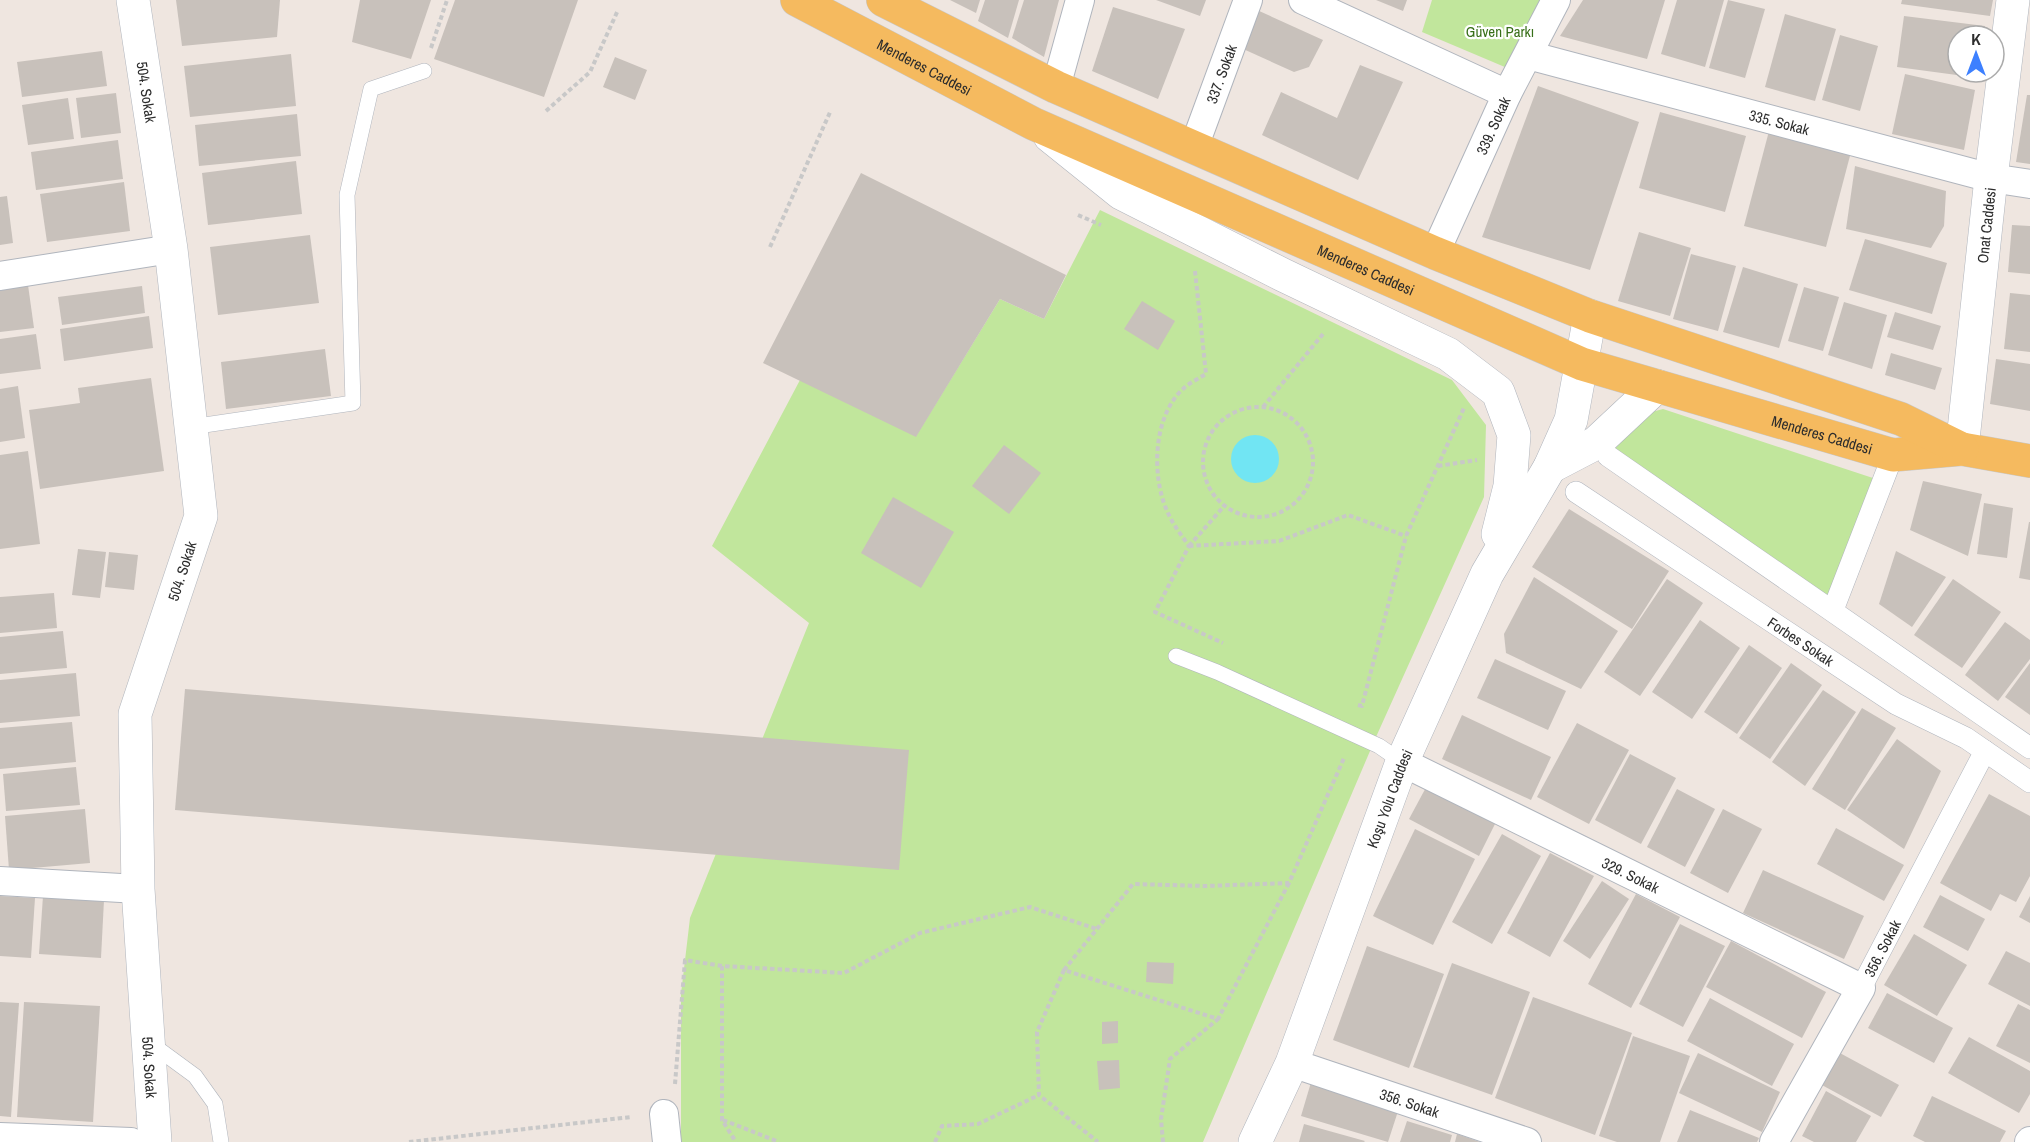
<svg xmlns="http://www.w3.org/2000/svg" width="2030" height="1142" font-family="'Archivo Narrow',sans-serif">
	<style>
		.green { fill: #c1e69c }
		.water { fill: #71e5f3 }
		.building { fill: #c8c1bb }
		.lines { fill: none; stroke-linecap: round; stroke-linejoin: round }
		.service-casing { stroke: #b0b5bd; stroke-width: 16 }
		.pedestrian-casing { stroke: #b0b5bd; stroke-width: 22 }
		.minor-casing { stroke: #b0b5bd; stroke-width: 30 }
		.secondary-casing { stroke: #b0b5bd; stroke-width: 34 }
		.primary-casing { stroke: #c8c8c8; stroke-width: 34 }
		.path { stroke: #c8c8c8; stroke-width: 4; stroke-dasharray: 4.5 3; stroke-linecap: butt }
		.service { stroke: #fff; stroke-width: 15 }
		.pedestrian { stroke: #fff; stroke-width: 21 }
		.minor { stroke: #fff; stroke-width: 28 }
		.secondary { stroke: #fff; stroke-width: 33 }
		.primary { stroke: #f5ba5f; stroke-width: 33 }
		.labels { text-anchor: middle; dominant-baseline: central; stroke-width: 4.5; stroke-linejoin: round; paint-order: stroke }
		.park-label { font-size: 15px; fill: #386f19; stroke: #fff }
		.street-label { font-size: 15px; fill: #2d2d2d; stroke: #fff }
	</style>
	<rect width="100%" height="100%" fill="#efe6e0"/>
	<!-- green -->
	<g class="green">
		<polygon points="1432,0 1556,0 1519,73 1422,32"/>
		<polygon points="1100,210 1452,380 1486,425 1484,497 1376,737 1203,1142 681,1142 681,994 690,918 809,623 712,546 800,380 916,436 1000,299 1044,319"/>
		<polygon points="1663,409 1882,481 1833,610 1608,456 1648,413"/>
	</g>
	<!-- water -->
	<circle class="water" cx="1255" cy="459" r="24"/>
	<!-- building -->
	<g class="building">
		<polygon points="176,0 280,0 277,37 182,46"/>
		<polygon points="360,0 431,0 411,59 352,42"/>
		<polygon points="455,0 578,0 544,97 434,59"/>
		<polygon points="950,0 980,0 976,13"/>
		<polygon points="985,0 1019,0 1008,38 978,21"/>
		<polygon points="1024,0 1059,0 1044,57 1012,38"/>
		<polygon points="1156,0 1206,0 1200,16"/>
		<polygon points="1376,0 1407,0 1403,11"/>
		<polygon points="1583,0 1665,0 1647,59 1560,36"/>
		<polygon points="1677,0 1724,0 1705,67 1661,54"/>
		<polygon points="1728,0 1765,9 1745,78 1709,68"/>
		<polygon points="1902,0 1993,0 1990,16 1901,4"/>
		<polygon points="1113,7 1185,29 1158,99 1092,71"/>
		<polygon points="1257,10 1323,40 1309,67 1294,72 1241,48"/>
		<polygon points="1785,14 1836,29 1815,101 1765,87"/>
		<polygon points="1904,16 1985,26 1984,36 1958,36 1958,72 1979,72 1979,78 1897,67"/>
		<polygon points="1840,35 1878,46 1860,111 1822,100"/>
		<polygon points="102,51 107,86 22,97 17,62"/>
		<polygon points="291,54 296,106 190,117 184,66"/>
		<polygon points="615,57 647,70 635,100 603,87"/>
		<polygon points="1360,65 1403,82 1358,180 1262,135 1281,92 1337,118"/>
		<polygon points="1905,74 1975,90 1964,150 1892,134"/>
		<polygon points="1538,86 1639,122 1590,270 1482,237"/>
		<polygon points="116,93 121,133 81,138 76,98"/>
		<polygon points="2027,95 2030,95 2030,164 2016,162"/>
		<polygon points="68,98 74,139 28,145 22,105"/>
		<polygon points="1660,112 1746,136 1725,212 1639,188"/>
		<polygon points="297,114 301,156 199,166 195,125"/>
		<polygon points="1769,131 1851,152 1826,247 1744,226"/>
		<polygon points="118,140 123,179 36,190 31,152"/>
		<polygon points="296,161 302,214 208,225 202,173"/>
		<polygon points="1855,166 1946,191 1944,226 1931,248 1846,229"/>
		<polygon points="861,173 1066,275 1044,319 1000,299 916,437 763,363"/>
		<polygon points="124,182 130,231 47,242 40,194"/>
		<polygon points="7,196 13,243 0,245 0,197"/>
		<polygon points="2012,225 2030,226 2030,274 2008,272"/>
		<polygon points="1639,232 1691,248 1670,316 1618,301"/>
		<polygon points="310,235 319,303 218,315 210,247"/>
		<polygon points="1865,239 1947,263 1932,314 1849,290"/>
		<polygon points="1691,254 1736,266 1718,331 1673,319"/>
		<polygon points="1743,267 1798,284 1779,348 1723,332"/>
		<polygon points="28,285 34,328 0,332 0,288"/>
		<polygon points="142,286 145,313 62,325 58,297"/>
		<polygon points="1804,287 1839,297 1823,351 1788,341"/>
		<polygon points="2010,293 2030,295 2030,352 2004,349"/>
		<polygon points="1142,301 1175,321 1158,350 1124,329"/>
		<polygon points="1844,302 1887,315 1872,369 1828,355"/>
		<polygon points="1895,312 1941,326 1933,350 1887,337"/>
		<polygon points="149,316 153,348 64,361 60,329"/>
		<polygon points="36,334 41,369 0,374 0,339"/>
		<polygon points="325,349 331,396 226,409 221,362"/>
		<polygon points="1891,353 1942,368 1935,390 1885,375"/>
		<polygon points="1996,359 2030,364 2030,411 1990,404"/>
		<polygon points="151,378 164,471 40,489 29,410 80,403 78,388"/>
		<polygon points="18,386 25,438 0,442 0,389"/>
		<polygon points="1004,445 1041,473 1009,514 972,486"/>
		<polygon points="28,451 40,544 0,549 0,455"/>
		<polygon points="1923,481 1982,494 1968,556 1910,530"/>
		<polygon points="893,497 954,532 921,588 861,553"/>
		<polygon points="1984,503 2013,508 2007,558 1977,554"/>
		<polygon points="1569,509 1669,571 1632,629 1532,567"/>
		<polygon points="2029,522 2030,522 2030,580 2019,578"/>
		<polygon points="78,549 106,552 100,598 72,595"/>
		<polygon points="1896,551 1946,577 1912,627 1879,604"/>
		<polygon points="109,552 138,555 134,590 105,587"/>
		<polygon points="1534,577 1618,631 1581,689 1506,653 1504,634"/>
		<polygon points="1667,579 1703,603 1640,696 1604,672"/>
		<polygon points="1953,579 2001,612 1962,668 1914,635"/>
		<polygon points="54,593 57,628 0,633 0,597"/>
		<polygon points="1700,620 1740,648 1692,719 1652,692"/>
		<polygon points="2005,622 2030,640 2030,659 1998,701 1965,675"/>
		<polygon points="63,631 67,668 0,674 0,637"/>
		<polygon points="1749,645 1782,668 1737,734 1704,712"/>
		<polygon points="1495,659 1566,691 1548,730 1477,698"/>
		<polygon points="1791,663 1822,685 1770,759 1739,738"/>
		<polygon points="2030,663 2030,715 2005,697"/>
		<polygon points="76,673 80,716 0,723 0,680"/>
		<polygon points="185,689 909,750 899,870 175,810"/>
		<polygon points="1823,690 1856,712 1805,786 1772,762"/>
		<polygon points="1862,708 1896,728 1845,810 1812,789"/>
		<polygon points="1462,715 1551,757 1531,800 1442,759"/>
		<polygon points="72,722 76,762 0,769 0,728"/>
		<polygon points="1577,723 1629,750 1589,824 1537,797"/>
		<polygon points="1897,739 1941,771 1904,849 1847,810"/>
		<polygon points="1630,754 1676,778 1641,844 1595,820"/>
		<polygon points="76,767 80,805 6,811 3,774"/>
		<polygon points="1430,780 1499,816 1479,856 1409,819"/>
		<polygon points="1677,789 1715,809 1685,867 1647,847"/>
		<polygon points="1989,794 2030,816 2030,876 2016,902 2000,894 1991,911 1940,883"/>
		<polygon points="85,809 90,863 9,870 5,816"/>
		<polygon points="1723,809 1762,829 1728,893 1690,873"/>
		<polygon points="1836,828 1904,865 1884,901 1817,864"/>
		<polygon points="1415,829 1475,859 1433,945 1373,916"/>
		<polygon points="1502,834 1541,856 1492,944 1452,922"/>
		<polygon points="1550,853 1594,876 1550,957 1507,933"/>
		<polygon points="1763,870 1864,916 1844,959 1743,913"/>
		<polygon points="1602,881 1629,899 1590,959 1563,941"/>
		<polygon points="1636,894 1680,917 1631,1008 1588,984"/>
		<polygon points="1940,895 1985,919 1968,951 1923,927"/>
		<polygon points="0,896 35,898 31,958 0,956"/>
		<polygon points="43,896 104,900 101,958 39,954"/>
		<polygon points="2030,896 2030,923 2019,917"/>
		<polygon points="1680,924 1725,946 1683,1027 1639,1004"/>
		<polygon points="1914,934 1967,965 1937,1016 1884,985"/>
		<polygon points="1731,941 1826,992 1802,1038 1706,987"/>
		<polygon points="1367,946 1444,974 1409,1068 1333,1040"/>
		<polygon points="2006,951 2030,963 2030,1006 1988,984"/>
		<polygon points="1147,962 1174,963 1173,984 1146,982"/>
		<polygon points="1452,963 1530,992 1492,1095 1413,1067"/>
		<polygon points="1887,993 1953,1028 1934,1063 1868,1028"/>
		<polygon points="1533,997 1632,1033 1595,1135 1495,1098"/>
		<polygon points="1710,998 1794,1044 1772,1086 1687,1041"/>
		<polygon points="0,1002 19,1003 11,1117 0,1116"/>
		<polygon points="24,1002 100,1006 93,1122 17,1117"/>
		<polygon points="2018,1004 2030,1010 2030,1063 1996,1046"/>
		<polygon points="1118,1021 1118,1043 1102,1044 1102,1022"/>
		<polygon points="1633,1036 1690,1056 1660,1142 1617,1142 1599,1136"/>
		<polygon points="1969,1037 2030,1071 2030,1094 2019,1113 1948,1073"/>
		<polygon points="1838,1052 1899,1085 1881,1117 1820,1084"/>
		<polygon points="1698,1053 1780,1092 1762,1132 1679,1093"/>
		<polygon points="1119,1060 1120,1088 1099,1090 1097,1061"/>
		<polygon points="1312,1079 1400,1105 1388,1142 1301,1116"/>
		<polygon points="1826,1091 1871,1116 1856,1142 1814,1142 1802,1136"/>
		<polygon points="1932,1096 2006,1131 2000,1142 1925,1142 1913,1136"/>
		<polygon points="1690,1110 1759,1138 1757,1142 1677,1142"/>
		<polygon points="1407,1121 1452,1135 1450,1142 1400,1142"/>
		<polygon points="1304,1124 1365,1141 1364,1142 1299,1142"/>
		<polygon points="1457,1134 1480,1142 1455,1142"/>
	</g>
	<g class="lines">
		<defs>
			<g id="service">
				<polyline points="191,427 353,403 347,195 371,89 424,71"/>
				<polyline points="1176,656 1217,672 1379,746 1402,762"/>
				<polyline points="150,1043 195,1076 215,1104 221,1142"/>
			</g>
			<g id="pedestrian">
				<polyline points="1608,456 2030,748"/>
				<path id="s1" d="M1576,492L1896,704L1966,738L2030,782"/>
				<polyline points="1833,610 1893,455"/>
				<path id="s2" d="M1861,988L1985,751"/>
			</g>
			<g id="minor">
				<polyline points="1303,0 1507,94"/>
				<path id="s3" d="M1528,55L1991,178L2030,184"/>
				<polyline points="1056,87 1080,0"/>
				<path id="s4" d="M1194,147L1248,0"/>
				<path id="s5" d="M1435,253L1507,94L1556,0"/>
				<polyline points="0,276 171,249"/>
				<path id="s6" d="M1402,762L1861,988L1774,1142"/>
				<polyline points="0,881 138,889"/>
				<path id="s7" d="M1292,1063L1527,1142"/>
				<polyline points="664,1114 667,1142"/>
				<polyline points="0,1137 131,1142"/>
				<polyline points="2029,1142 2030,1141"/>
			</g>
			<g id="secondary">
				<path id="s8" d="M133,0L171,249L201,516L135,714L138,889L155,1142"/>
				<polyline points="1050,136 1121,193 1283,275 1448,354 1498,392 1514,435 1510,486 1498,534"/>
				<path id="s9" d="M1962,449L1991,178L2013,0"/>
				<polyline points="1550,467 1596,443 1657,386"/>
				<path id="s10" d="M1255,1142L1292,1063L1402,762L1487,574L1550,467L1571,420L1590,316"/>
			</g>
			<g id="primary">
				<path id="s11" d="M797,0L1034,124L1582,364L1893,455L1962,449L2030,461"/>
				<polyline points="883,0 1056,87 1435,253 1590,316 1901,419 1962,449"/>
			</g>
		</defs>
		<!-- service casing -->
		<use href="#service" class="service-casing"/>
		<!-- pedestrian casing -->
		<use href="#pedestrian" class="pedestrian-casing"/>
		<!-- minor casing -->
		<use href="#minor" class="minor-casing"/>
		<!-- secondary casing -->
		<use href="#secondary" class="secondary-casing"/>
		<!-- primary casing -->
		<use href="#primary" class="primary-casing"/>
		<!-- path -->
		<g class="path">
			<polyline points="431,48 447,0"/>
			<polyline points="546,111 590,72 618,10"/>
			<polyline points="1078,215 1101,225"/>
			<polyline points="770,247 831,110"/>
			<path d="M1195,271L1206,374C1198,379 1189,383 1183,389C1152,417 1151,480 1169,515C1174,526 1182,536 1189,546L1155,612L1223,643"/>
			<polyline points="1263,407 1323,334"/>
			<circle cx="1258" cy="462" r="55"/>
			<polyline points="1438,466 1477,460"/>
			<polyline points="1189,546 1279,541 1348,515 1406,536"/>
			<polyline points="1189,546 1225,505"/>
			<polyline points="1358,705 1362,706 1406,536 1464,408"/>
			<polyline points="1289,883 1218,1019 1064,970 1133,884 1205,886 1289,883 1344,758"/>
			<polyline points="722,966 722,1120 736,1142"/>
			<polyline points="1064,970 1037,1032 1039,1095 1098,1142"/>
			<polyline points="675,1084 685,960 722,966 844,973 920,933 1030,907 1097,929"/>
			<polyline points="723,1120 779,1142"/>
			<polyline points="409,1142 631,1117"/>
			<polyline points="935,1142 942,1126 978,1124 1039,1095"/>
			<polyline points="1163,1142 1161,1119 1170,1059 1218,1019"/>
		</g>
		<!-- service -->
		<use href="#service" class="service"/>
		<!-- pedestrian -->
		<use href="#pedestrian" class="pedestrian"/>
		<!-- minor -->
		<use href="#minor" class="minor"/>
		<!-- secondary -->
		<use href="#secondary" class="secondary"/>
		<!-- primary -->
		<use href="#primary" class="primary"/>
	</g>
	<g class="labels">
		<!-- park labels -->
		<g class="park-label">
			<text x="1500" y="31">Güven Parkı</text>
		</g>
		<!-- street labels -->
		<g class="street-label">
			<text stroke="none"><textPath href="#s11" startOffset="144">Menderes Caddesi</textPath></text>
			<text stroke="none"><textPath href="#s4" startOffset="78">337. Sokak</textPath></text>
			<text stroke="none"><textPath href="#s8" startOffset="93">504. Sokak</textPath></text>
			<text stroke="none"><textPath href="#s3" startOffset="260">335. Sokak</textPath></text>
			<text stroke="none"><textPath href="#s5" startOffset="140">339. Sokak</textPath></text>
			<text stroke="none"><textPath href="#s9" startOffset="225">Onat Caddesi</textPath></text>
			<text stroke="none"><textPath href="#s11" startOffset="630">Menderes Caddesi</textPath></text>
			<text stroke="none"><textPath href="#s11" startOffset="1116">Menderes Caddesi</textPath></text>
			<text transform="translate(182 571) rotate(-72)">504. Sokak</text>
			<text stroke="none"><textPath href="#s1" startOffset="270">Forbes Sokak</textPath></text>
			<text stroke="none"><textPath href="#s10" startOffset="369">Koşu Yolu Caddesi</textPath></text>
			<text stroke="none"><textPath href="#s6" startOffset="255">329. Sokak</textPath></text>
			<text stroke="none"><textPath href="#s2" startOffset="45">356. Sokak</textPath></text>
			<text stroke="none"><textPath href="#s8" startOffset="1083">504. Sokak</textPath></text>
			<text stroke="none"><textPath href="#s7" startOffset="124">356. Sokak</textPath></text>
		</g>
	</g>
	<!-- north arrow -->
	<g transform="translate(1976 54)"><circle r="28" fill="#ffffff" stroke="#ababab" stroke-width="1.5"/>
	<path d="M0-4.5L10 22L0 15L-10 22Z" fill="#3d80ff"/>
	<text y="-9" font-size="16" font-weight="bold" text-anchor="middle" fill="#2d2d2d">K</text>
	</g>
</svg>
